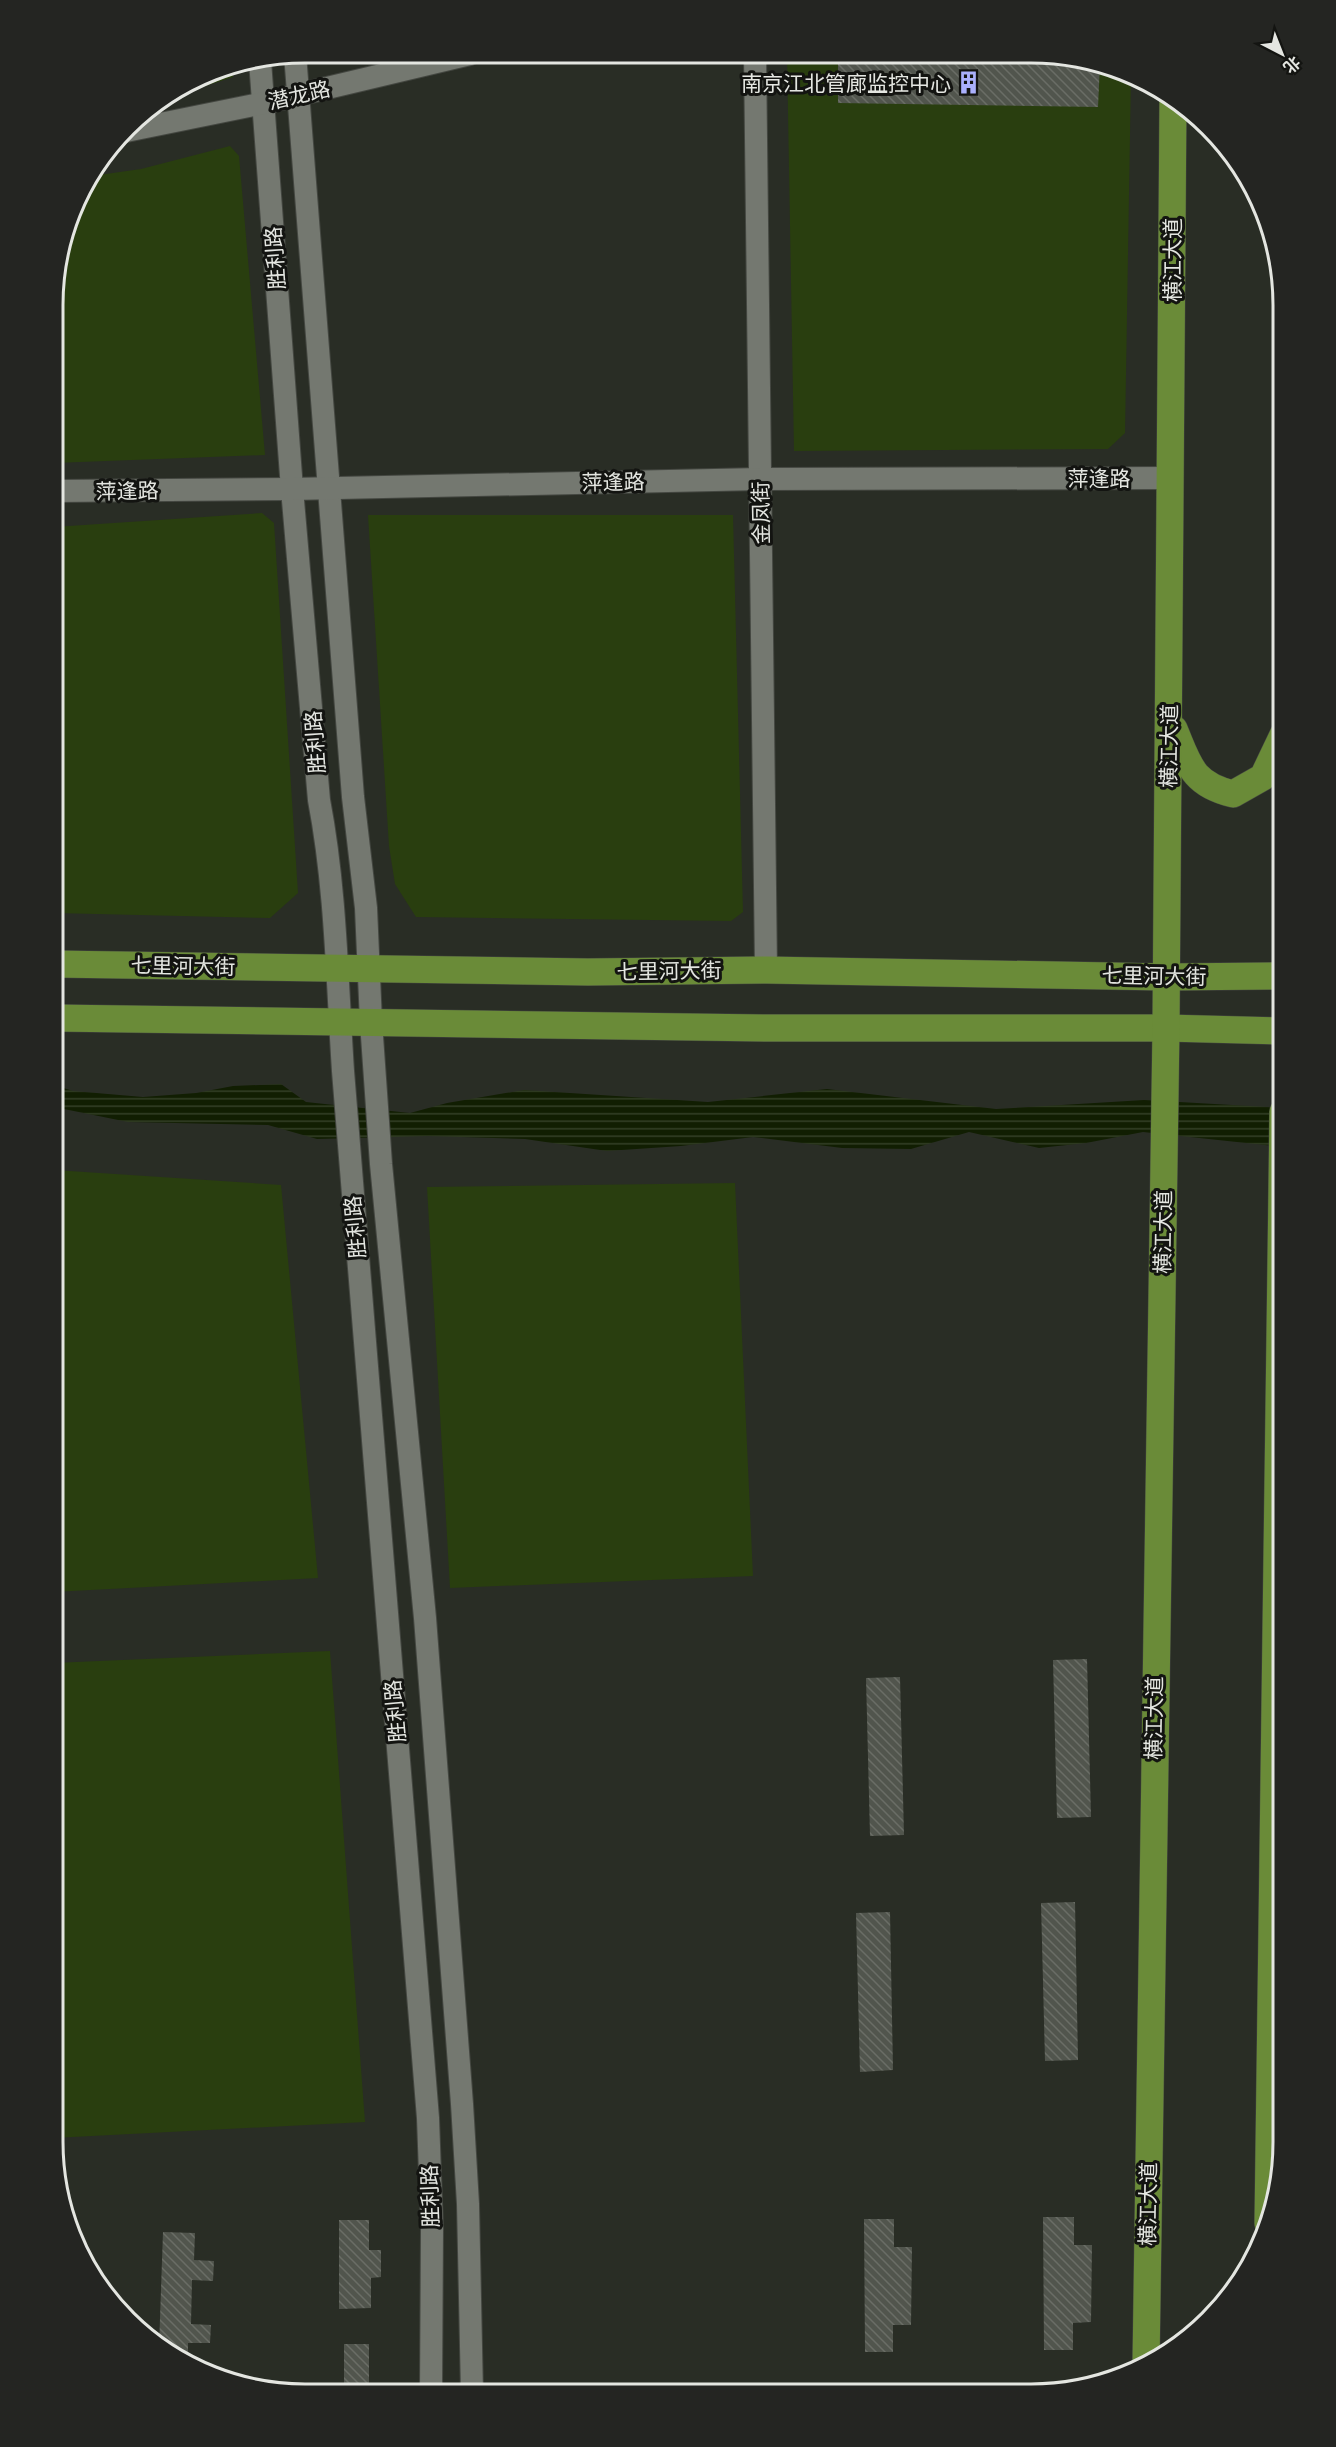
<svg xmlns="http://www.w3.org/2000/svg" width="1336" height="2447" font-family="Lora,'Noto Sans SC',serif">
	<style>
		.green { fill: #293e0f }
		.water { fill: url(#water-rules) }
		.building { fill: url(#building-back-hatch) }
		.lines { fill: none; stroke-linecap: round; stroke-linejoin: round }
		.minor-casing { stroke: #444741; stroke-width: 24 }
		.major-casing { stroke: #444741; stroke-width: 28 }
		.minor { stroke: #747870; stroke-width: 22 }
		.major { stroke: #6a8b38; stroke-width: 27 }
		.labels { text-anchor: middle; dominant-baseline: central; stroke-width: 6; stroke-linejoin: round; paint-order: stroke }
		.poi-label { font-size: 21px; fill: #e4e6e1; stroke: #131411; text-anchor: end }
		.street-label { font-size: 21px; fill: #e4e6e1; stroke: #131411 }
		.rim { fill: none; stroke: #e4e6e1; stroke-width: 3 }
	</style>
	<defs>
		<pattern id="water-rules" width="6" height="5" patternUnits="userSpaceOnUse" patternTransform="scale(1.5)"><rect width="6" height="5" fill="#111e02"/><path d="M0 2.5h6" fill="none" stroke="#343f27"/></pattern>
		<pattern id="building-back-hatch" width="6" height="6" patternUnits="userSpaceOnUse" patternTransform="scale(1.5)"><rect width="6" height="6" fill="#51554d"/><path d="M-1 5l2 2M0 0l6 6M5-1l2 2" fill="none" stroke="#6a6d66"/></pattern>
	</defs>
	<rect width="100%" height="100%" fill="#292d25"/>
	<!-- green -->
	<g class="green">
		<polygon points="324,53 373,53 331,62"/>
		<polygon points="787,55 1080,57 1131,75 1125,433 1108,449 794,451"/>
		<polygon points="232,67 233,77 163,100 209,72"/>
		<polygon points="230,146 239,156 265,455 54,463 55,272 79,193 92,176 141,169"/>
		<polygon points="262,513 274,523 298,893 270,918 54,913 54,527"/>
		<polygon points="368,515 733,515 743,912 731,921 416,917 395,884 389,846"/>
		<polygon points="54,1170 281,1185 318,1578 53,1592"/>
		<polygon points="735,1183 753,1576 450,1588 427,1187"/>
		<polygon points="330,1651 365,2122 53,2138 53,1663"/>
	</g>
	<!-- water -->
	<polygon class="water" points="281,1084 306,1102 410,1113 447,1103 524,1090 708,1102 827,1089 996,1109 1144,1100 1283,1108 1283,1147 1143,1132 1086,1143 1039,1148 969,1132 911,1149 842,1148 753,1137 681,1146 607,1151 525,1139 428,1136 317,1139 268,1125 128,1122 54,1107 54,1085 73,1091 143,1097 196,1093 233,1086"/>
	<!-- building -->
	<g class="building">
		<polygon points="838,56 1080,57 1100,64 1098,107 838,103"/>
		<polygon points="1087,1659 1091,1817 1057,1818 1053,1660"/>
		<polygon points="900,1677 904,1835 870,1836 866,1678"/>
		<polygon points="1075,1902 1078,2060 1045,2061 1041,1903"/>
		<polygon points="890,1912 893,2070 860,2072 856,1913"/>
		<polygon points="1043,2217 1074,2217 1074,2245 1092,2245 1091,2322 1073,2323 1073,2350 1044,2350"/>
		<polygon points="864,2219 894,2219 894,2247 912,2247 911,2325 893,2325 893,2352 865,2352"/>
		<polygon points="339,2220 369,2220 369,2250 381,2250 381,2277 371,2278 371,2308 339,2309"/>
		<polygon points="163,2232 195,2233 194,2260 214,2261 213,2281 192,2280 191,2324 211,2325 210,2343 188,2343 188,2363 159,2347"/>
		<polygon points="344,2344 369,2344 369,2393 344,2392"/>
	</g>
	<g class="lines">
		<defs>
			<g id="minor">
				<polyline points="295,54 353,797 366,908 371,1022 381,1164 425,1618 462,2104 468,2204 472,2393"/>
				<polyline points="755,55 766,970"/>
				<path d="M260,61L292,489L319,800C336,889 337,980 343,1071L428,2118L432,2229L431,2393"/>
				<polyline points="126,131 264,103 470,54"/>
				<polyline points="54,491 292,489 760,479 1171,478"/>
			</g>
			<g id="major">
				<path d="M1174,729C1189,765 1192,784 1233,794L1263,777L1283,735"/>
				<polyline points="54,964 588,972 766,970 1166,977 1283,976"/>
				<polyline points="54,1018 766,1028 1166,1028 1283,1031"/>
				<polyline points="1268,2223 1283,1112"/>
				<polyline points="1146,2364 1166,1028 1173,99"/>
			</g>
		</defs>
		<!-- minor casing -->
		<use href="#minor" class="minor-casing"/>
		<!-- major casing -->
		<use href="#major" class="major-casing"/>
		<!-- minor -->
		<use href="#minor" class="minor"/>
		<!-- major -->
		<use href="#major" class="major"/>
	</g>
	<!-- icons -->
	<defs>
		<symbol id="building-bare" viewBox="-9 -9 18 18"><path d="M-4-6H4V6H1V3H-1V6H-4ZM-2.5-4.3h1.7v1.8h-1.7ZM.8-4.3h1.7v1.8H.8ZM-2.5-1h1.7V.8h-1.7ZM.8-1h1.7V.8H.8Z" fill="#aab0fc" stroke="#131411" stroke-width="2.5" paint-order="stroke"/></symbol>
	</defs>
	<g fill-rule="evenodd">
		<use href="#building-bare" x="952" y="66" width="33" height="33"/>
	</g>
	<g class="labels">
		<!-- poi labels -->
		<g class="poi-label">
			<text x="951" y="83">南京江北管廊监控中心</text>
		</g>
		<!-- street labels -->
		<g class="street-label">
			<text transform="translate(299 95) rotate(-13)">潜龙路</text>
			<text transform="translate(275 258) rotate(-94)">胜利路</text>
			<text transform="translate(1172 260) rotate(-90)">横江大道</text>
			<text x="1099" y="478">萍逢路</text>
			<text transform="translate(613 482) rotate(-1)">萍逢路</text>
			<text transform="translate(127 491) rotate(-1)">萍逢路</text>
			<text transform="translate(761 513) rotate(-91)">金凤街</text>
			<text transform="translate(315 742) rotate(-94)">胜利路</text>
			<text transform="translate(1169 746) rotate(-89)">横江大道</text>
			<text transform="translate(183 966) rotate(1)">七里河大街</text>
			<text transform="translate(669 971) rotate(-1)">七里河大街</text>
			<text transform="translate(1154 976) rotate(1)">七里河大街</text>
			<text transform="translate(355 1227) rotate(-95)">胜利路</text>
			<text transform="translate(1163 1232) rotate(-89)">横江大道</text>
			<text transform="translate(395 1711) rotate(-95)">胜利路</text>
			<text transform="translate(1154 1718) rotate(-89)">横江大道</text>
			<text transform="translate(430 2196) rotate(-92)">胜利路</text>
			<text transform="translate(1148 2204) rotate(-89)">横江大道</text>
		</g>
	</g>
	<!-- crop -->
	<path d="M0 0H1336V2447H0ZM305 63H1031A242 242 0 0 1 1273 305V2142A242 242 0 0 1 1031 2384H305A242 242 0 0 1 63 2142V305A242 242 0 0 1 305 63Z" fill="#242522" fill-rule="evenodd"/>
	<path class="rim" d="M305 63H1031A242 242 0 0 1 1273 305V2142A242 242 0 0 1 1031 2384H305A242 242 0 0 1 63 2142V305A242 242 0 0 1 305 63Z"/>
	<!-- north arrow -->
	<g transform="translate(1282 54) rotate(138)" stroke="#131411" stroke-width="4.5" paint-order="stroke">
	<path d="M0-4.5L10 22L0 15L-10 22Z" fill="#e4e6e1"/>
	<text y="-9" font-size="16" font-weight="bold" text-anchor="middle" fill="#e4e6e1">北</text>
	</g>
</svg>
